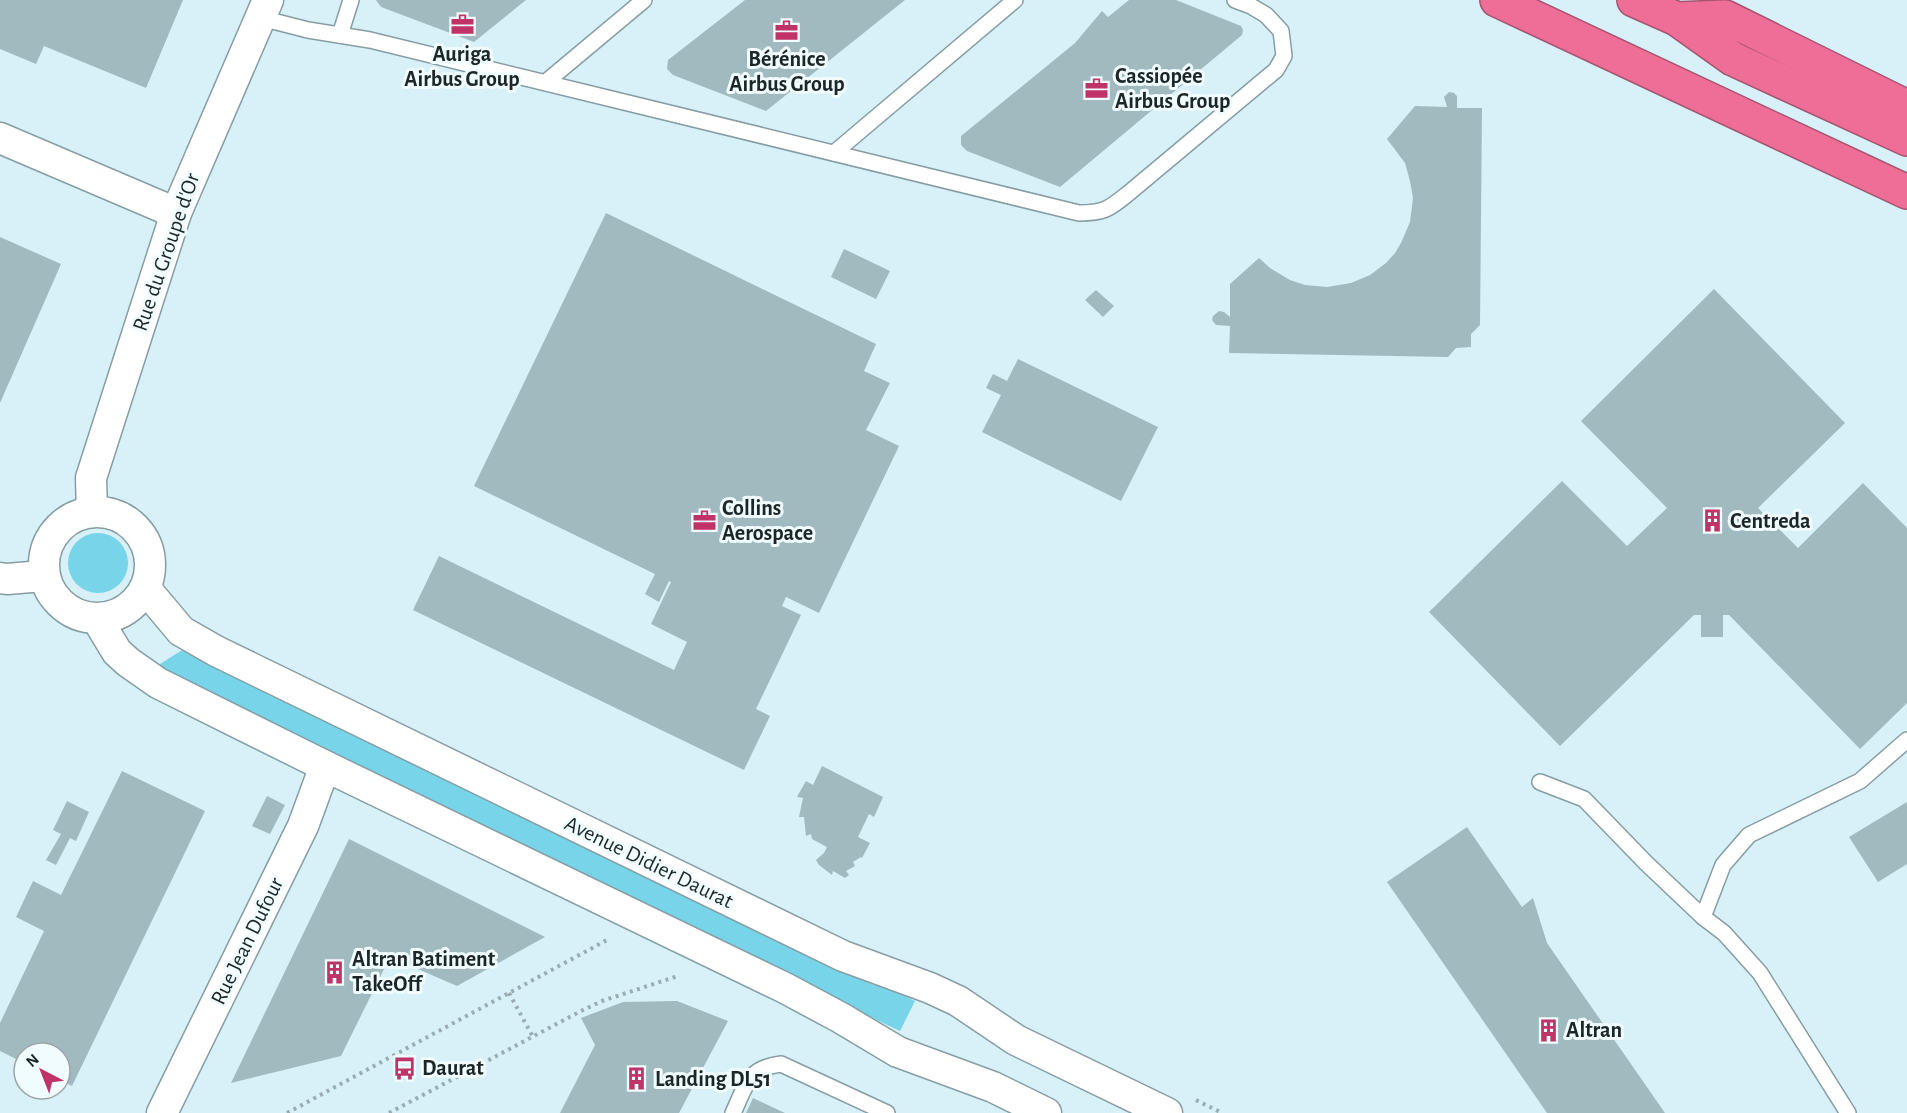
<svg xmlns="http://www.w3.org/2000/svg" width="1907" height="1113" font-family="'Alegreya Sans',sans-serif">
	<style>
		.green { fill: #77d4e9 }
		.building { fill: #a1bac0 }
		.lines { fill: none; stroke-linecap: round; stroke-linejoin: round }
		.service-casing { stroke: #869ea3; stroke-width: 18 }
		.minor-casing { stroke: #869ea3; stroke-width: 33 }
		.motorway-casing { stroke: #a45570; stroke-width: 36 }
		.path { stroke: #99adb2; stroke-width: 4; stroke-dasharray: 3 4.5; stroke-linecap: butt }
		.service { stroke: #fff; stroke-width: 15 }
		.minor { stroke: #fff; stroke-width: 30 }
		.motorway { stroke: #ee6e97; stroke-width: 33 }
		.labels { text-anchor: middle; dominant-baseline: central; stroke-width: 6; stroke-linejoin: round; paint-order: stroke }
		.poi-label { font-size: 22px; font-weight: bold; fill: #1c2628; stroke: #f1fcfe; text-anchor: start }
		.street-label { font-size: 22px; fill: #1c2628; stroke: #f1fcfe }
	</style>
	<rect width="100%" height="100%" fill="#d8f1f8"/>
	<!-- green -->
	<g class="green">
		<circle cx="98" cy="563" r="30"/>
		<polygon points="187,647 873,985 875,981 915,1001 900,1031 694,933 152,669"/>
	</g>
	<!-- building -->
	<g class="building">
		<polygon points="0,0 183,0 146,88 44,46 36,64 0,49"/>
		<polygon points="376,0 526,0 474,42 381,7"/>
		<polygon points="745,0 905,0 766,111 673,75 667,69 668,60"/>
		<polygon points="1129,0 1176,0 1241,26 1243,30 1242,35 1060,187 967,151 961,145 961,136 1075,43 1102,11 1108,17"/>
		<polygon points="1449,92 1454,93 1457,96 1457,108 1482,108 1480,325 1471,334 1471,347 1456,348 1448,357 1229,353 1230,326 1216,325 1212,320 1213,316 1219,311 1224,312 1230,317 1230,284 1259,258 1270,268 1290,280 1305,285 1327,287 1351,283 1370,275 1386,263 1395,253 1401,243 1410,222 1413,198 1410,181 1405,163 1387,139 1415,106 1447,107 1444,97"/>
		<polygon points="606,213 876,344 864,371 890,383 866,430 899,446 819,613 786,597 782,606 801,615 756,709 770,716 744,770 413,610 439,556 674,670 687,642 651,624 671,582 669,581 659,602 645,594 655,574 474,486"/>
		<polygon points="0,237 61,264 0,403"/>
		<polygon points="844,249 890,271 876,299 831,277"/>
		<polygon points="1714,289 1845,423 1758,508 1798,548 1863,483 1907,528 1907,703 1860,749 1729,615 1723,615 1723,637 1701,637 1701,615 1694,615 1560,746 1429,612 1562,481 1627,546 1667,508 1581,421"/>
		<polygon points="1096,290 1114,306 1103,317 1085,300"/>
		<polygon points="1018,359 1158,427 1121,501 982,432 1001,395 986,388 993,374 1007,381"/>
		<polygon points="822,766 883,797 874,817 869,814 858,837 870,843 862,858 861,857 853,862 855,866 846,871 849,875 845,878 833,871 832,875 819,865 816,860 824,853 827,847 812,839 811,834 806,836 804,817 799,817 803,798 797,797 798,795 806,781 813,785"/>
		<polygon points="122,771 205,811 72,1086 60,1080 60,1053 24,1053 24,1063 0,1051 0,1023 44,931 16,917 33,881 61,895"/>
		<polygon points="267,796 285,805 270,834 252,826"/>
		<polygon points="67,801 89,812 76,841 70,838 56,865 46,860 61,834 53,830"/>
		<polygon points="1907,802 1907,864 1878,882 1849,837"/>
		<polygon points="1467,827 1522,907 1533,898 1547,943 1665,1113 1547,1113 1387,882"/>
		<polygon points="349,839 545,937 457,986 390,957 341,1056 231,1083"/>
		<polygon points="677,1001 728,1021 679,1113 560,1113 595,1045 581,1018 623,1002"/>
		<polygon points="753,1098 785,1113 746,1113"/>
	</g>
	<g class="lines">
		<defs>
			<g id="service">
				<path d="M261,18L308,30L370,40L1079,213C1106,213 1110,208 1130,192L1276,70L1284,56L1281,31L1266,15L1251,6L1235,0"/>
				<polyline points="340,35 351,0"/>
				<polyline points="546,82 644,0"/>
				<polyline points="834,153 1015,0"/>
				<polyline points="1540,782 1584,799 1646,863 1703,917 1724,933 1760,973 1848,1113"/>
				<polyline points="1703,917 1723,865 1749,835 1860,781 1907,740"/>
				<path d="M733,1113C746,1086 747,1068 781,1064L887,1113"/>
			</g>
			<g id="minor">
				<polyline points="0,138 176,213"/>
				<circle cx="97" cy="565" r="53"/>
				<polyline points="92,512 91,478 176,213 268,0"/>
				<polyline points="0,578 7,579 43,576"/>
				<polyline points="145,588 181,631 216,651 843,956 930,988 958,1001 1016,1040 1167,1113"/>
				<polyline points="97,619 117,652 128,662 158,683 325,766 785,988 841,1018 898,1052 993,1087 1046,1113"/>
				<polyline points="162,1113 303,826 325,766"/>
			</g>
			<g id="motorway">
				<polyline points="1497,0 1907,192"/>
				<polyline points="1634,0 1677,19 1733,59 1907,139"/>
				<polyline points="1677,19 1725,17 1907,107"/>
			</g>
		</defs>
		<!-- service casing -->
		<use href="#service" class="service-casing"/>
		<!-- minor casing -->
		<use href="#minor" class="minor-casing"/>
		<!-- motorway casing -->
		<use href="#motorway" class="motorway-casing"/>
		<!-- path -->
		<g class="path">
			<polyline points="509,993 533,1037"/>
			<polyline points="1196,1100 1222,1113"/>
			<polyline points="287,1113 607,940"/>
			<polyline points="389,1113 581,1011 602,1001 678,976"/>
		</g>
		<!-- service -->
		<use href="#service" class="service"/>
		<!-- minor -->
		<use href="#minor" class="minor"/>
		<!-- motorway -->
		<use href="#motorway" class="motorway"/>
	</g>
	<!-- icons -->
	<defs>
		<symbol id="office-bare" viewBox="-9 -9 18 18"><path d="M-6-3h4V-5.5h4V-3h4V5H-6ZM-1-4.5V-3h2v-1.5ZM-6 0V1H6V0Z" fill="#bf3369" stroke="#f1fcfe" stroke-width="2.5" paint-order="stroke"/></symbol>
		<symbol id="building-bare" viewBox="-9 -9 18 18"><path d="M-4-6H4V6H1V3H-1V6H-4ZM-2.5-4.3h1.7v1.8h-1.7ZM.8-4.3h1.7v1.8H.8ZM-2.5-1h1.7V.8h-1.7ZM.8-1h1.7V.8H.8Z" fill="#bf3369" stroke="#f1fcfe" stroke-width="2.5" paint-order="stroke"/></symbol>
		<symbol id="bus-bare" viewBox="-9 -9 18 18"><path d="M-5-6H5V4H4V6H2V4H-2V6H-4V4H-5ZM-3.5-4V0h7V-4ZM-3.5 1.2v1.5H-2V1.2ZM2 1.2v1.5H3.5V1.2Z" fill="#bf3369" stroke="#f1fcfe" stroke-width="2.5" paint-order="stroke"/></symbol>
	</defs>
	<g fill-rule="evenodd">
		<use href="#office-bare" x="446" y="8" width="33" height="33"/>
		<use href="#office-bare" x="770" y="14" width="33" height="33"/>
		<use href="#office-bare" x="1080" y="72" width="33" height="33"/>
		<use href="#office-bare" x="688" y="504" width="33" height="33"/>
		<use href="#building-bare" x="1696" y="504" width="33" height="33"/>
		<use href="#building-bare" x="318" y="956" width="33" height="33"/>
		<use href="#building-bare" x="1532" y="1014" width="33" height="33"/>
		<use href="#bus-bare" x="388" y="1052" width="33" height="33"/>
		<use href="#building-bare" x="620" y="1062" width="33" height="33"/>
	</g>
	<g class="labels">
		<!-- poi labels -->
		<g class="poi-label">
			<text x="462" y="54" text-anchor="middle">Auriga<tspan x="462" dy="25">Airbus Group</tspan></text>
			<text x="787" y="59" text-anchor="middle">Bérénice<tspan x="787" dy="25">Airbus Group</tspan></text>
			<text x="1115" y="76">Cassiopée<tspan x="1115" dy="25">Airbus Group</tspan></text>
			<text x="722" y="508">Collins<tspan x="722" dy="25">Aerospace</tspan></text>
			<text x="1730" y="521">Centreda</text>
			<text x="352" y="959">Altran Batiment<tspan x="352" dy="25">TakeOff</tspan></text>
			<text x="1566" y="1030">Altran</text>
			<text x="422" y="1068">Daurat</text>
			<text x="655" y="1079">Landing DL51</text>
		</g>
		<!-- street labels -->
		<g class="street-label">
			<text transform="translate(166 252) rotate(-71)">Rue du Groupe d'Or</text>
			<text transform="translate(649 862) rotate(26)">Avenue Didier Daurat</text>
			<text transform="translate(247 941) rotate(-64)">Rue Jean Dufour</text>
		</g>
	</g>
	<!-- north arrow -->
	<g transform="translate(42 1071) rotate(318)"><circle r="28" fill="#f1fcfe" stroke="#9ca6a8" stroke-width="1.5"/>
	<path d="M0-4.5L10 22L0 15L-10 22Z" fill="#bf3369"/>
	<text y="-9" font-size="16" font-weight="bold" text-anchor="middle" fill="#1c2628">N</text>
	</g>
</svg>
